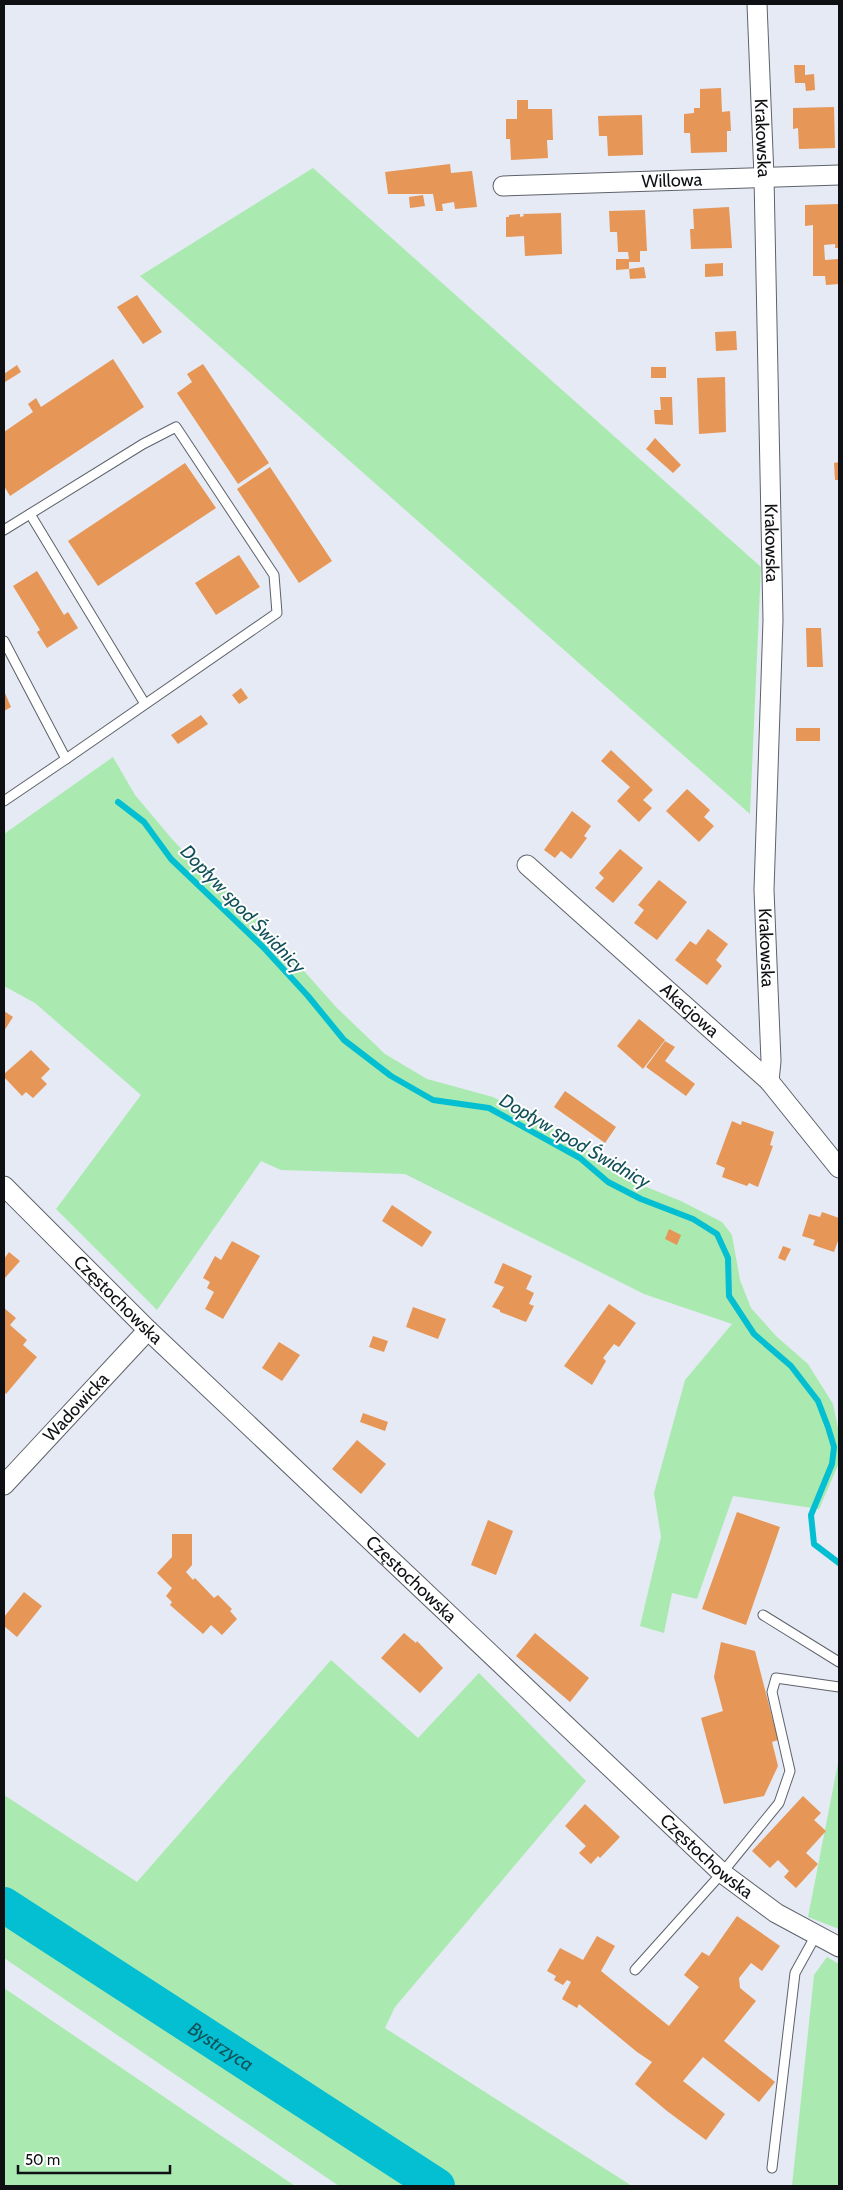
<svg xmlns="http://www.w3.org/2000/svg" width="843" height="2190" font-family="Cabin,sans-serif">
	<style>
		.green { fill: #aaeab0 }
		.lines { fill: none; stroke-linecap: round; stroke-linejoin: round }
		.stream { stroke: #04bed1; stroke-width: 6 }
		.river { stroke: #04bed1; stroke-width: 36 }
		.building { fill: #e69656 }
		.lane-casing { stroke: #5e626a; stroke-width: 11 }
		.street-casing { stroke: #5e626a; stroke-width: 21 }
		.lane { stroke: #fff; stroke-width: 9 }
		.street { stroke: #fff; stroke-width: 19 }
		.labels { text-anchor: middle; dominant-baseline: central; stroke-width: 4; stroke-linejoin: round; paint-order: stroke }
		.street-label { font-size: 18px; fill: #0e1013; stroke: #fff }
		.water-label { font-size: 19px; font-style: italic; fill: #125159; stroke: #fff }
	</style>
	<rect width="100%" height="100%" fill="#e5eaf4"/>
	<!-- green -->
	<g class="green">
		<polygon points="313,168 761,567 750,814 140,276"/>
		<polygon points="113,757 135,795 172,839 193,861 257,918 336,1007 385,1054 427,1079 493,1097 570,1138 629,1180 681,1201 722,1222 732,1235 740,1280 751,1308 776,1336 808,1364 833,1404 839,1433 839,1463 819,1509 733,1496 697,1599 672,1593 664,1633 640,1626 661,1537 654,1493 685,1380 732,1324 644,1294 405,1174 281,1170 261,1161 157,1310 56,1209 141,1095 35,1003 4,986 4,834"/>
		<polygon points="331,1660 418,1738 479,1673 586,1781 395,2007 385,2028 632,2186 339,2186 4,1958 4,1795 137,1882"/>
		<polygon points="839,1758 839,1929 808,1917"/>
		<polygon points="827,1957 839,1964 839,2186 792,2186 814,1975"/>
		<polygon points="4,1988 295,2186 4,2186"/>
	</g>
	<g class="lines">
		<!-- stream -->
		<polyline class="stream" points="118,802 144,822 171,859 263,947 308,996 344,1040 391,1076 433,1100 489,1108 580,1158 608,1182 641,1199 693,1219 717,1234 728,1258 729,1296 754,1334 791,1366 818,1401 828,1427 834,1447 832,1464 811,1515 814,1544 839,1563"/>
		<!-- river -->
		<path class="river" id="s1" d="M4,1905L437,2186"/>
	</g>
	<!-- building -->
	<g class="building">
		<polygon points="794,65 805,65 805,75 814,74 815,90 806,91 805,83 795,83"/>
		<polygon points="721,88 722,112 730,111 731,131 727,131 727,152 691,153 690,133 684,133 684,114 694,113 694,108 700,108 700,89"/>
		<polygon points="517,100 528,100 528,109 552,109 553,140 547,140 548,158 511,160 510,139 506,139 506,119 517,119"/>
		<polygon points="834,107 835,148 799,149 798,128 793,129 793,108"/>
		<polygon points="642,115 643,155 608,156 607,136 599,136 598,116"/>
		<polygon points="450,164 451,173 472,171 477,207 455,209 454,202 442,204 443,211 436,211 433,194 388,194 385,172"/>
		<polygon points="423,195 425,206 410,208 409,197"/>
		<polygon points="839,204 839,248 835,248 835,244 824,245 825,260 838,259 839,284 826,285 825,276 813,276 813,225 805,226 805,205"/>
		<polygon points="729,207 732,248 691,249 690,229 694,229 693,209"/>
		<polygon points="645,210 647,251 640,251 640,262 629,262 629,269 616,270 616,259 629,259 628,252 618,252 617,232 610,232 609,211"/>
		<polygon points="561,213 562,254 525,256 524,236 506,237 506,217 509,217 509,215 520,214 520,217 524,216 523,214"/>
		<polygon points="723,263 723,276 705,277 705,264"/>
		<polygon points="644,267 646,278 630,279 629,269"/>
		<polygon points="137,295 162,332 143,344 117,307"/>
		<polygon points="736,331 737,350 716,351 715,332"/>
		<polygon points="113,359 144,407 10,496 4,486 4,432 33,412 28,404 36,398 41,407"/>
		<polygon points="203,364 269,463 238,484 177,393 192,382 187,374"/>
		<polygon points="17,365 21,372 5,382 4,374"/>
		<rect x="651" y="367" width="15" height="11"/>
		<polygon points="725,377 726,432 699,434 697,378"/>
		<polygon points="660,397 672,397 673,425 655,424 654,410 661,410"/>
		<polygon points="655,438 681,465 673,473 646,449"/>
		<polygon points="839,462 839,480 835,480 834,463"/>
		<polygon points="185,463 216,508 98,586 68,541"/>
		<polygon points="270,467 332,561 299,583 237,489"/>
		<polygon points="239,555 260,587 216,615 195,583"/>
		<polygon points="37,571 64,615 68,612 78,628 47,648 37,632 40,630 13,586"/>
		<polygon points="806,628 821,628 823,667 807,667"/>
		<polygon points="241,688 248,698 239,704 232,695"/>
		<polygon points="4,691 11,707 4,711"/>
		<polygon points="201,715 208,724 178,744 171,735"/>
		<rect x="796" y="728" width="24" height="13"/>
		<polygon points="611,750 653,790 643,800 652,808 639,822 617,801 630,787 601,761"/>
		<polygon points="687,789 710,810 704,817 714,826 699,842 666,811"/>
		<polygon points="572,811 591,826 584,836 587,838 571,859 561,851 555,858 544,850"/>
		<polygon points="620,849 643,868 613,903 595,888 604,878 599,873"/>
		<polygon points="659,880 687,902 657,940 634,923 644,910 638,905"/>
		<polygon points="708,929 728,944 716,960 722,966 707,985 675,960 690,941 696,945"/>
		<polygon points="4,1011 13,1017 4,1031"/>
		<polygon points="639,1019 665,1040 643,1069 617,1046"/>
		<polygon points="665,1041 675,1047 665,1061 695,1084 686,1096 646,1067"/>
		<polygon points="31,1050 50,1069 41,1078 47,1084 33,1098 26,1092 22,1096 4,1077 4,1074"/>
		<polygon points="565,1091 616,1127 605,1143 554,1107"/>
		<polygon points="732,1121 741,1125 742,1121 774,1132 770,1145 773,1146 758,1187 749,1183 747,1186 722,1177 725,1168 716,1164"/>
		<polygon points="392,1205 432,1232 422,1247 382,1221"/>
		<polygon points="822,1212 839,1218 839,1238 834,1252 813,1245 815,1240 802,1236 809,1214 820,1217"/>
		<polygon points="669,1229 681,1235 677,1245 665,1239"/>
		<polygon points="232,1241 260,1256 223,1319 205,1309 214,1292 207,1288 210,1282 203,1278 215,1256 221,1260"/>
		<polygon points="783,1246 791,1249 785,1261 778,1258"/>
		<polygon points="9,1252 20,1261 4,1279 4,1259"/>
		<polygon points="503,1263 532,1276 526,1289 534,1293 529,1304 534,1306 526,1322 500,1312 500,1310 492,1307 504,1287 494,1283"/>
		<polygon points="609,1304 636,1323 619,1347 614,1344 603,1358 606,1361 592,1385 564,1366"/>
		<polygon points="413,1307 446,1319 438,1339 406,1327"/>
		<polygon points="4,1308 16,1318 10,1325 27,1340 23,1345 37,1357 6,1394 4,1392"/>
		<polygon points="373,1336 388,1341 384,1352 369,1347"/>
		<polygon points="279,1342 300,1355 282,1381 262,1368"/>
		<polygon points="363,1413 388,1422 385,1431 360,1422"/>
		<polygon points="357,1440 386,1464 361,1494 332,1469"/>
		<polygon points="737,1512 780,1527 746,1625 702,1609"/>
		<polygon points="488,1520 513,1531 496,1575 471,1565"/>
		<polygon points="172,1534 192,1534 192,1565 186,1572 193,1580 195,1578 214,1598 218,1595 232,1609 230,1611 237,1619 222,1635 211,1625 203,1634 170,1605 172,1602 166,1596 172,1588 157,1573 172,1557"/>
		<polygon points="24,1592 42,1606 17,1637 4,1626 4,1617"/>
		<polygon points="404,1633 416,1643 417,1641 443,1668 420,1693 381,1658"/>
		<polygon points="535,1633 589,1678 570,1702 516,1656"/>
		<polygon points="721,1642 755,1651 778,1740 772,1742 778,1766 764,1796 724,1804 701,1718 723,1711 714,1677"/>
		<polygon points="803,1796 821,1813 814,1820 826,1831 806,1853 818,1864 796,1888 784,1877 789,1871 778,1860 770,1868 752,1851"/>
		<polygon points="585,1804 620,1837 600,1858 598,1856 591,1864 579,1853 586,1846 565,1826"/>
		<polygon points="737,1916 780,1946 762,1971 751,1963 739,1978 740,1988 756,2001 724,2041 775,2082 759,2102 703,2057 683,2081 725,2114 706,2140 667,2111 635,2084 652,2062 637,2052 579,2004 577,2008 562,1999 571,1982 567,1980 563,1985 554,1980 556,1976 547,1971 560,1948 583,1960 597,1936 615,1946 601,1971 669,2026 699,1987 684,1975 702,1952 709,1956"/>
	</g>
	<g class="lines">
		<defs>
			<g id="lane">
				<polyline points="30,514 145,704"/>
				<polyline points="4,530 143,444 176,427 274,575 277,613 66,759"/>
				<polyline points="4,641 66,759 4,801"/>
				<polyline points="763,1615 839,1662"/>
				<polyline points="635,1970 722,1873 779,1803 790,1771 772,1692 776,1678 839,1687"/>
				<polyline points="772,2168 795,1973 816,1935"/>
			</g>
			<g id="street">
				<path id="s2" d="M757,4L764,177L773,620L764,890L771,1061L769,1081"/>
				<path id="s3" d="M503,186L839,175"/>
				<path id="s4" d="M527,865L769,1081L839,1168"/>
				<path id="s5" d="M4,1186L148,1330L722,1873L776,1913L839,1947"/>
				<path id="s6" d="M4,1485L148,1330"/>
			</g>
		</defs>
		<!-- lane casing -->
		<use href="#lane" class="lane-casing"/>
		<!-- street casing -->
		<use href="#street" class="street-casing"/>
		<!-- lane -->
		<use href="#lane" class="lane"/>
		<!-- street -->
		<use href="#street" class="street"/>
	</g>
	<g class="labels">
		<!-- street labels -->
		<g class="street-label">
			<text stroke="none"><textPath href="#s2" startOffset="134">Krakowska</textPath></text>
			<text stroke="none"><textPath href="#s3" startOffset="169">Willowa</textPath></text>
			<text stroke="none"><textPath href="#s2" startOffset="539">Krakowska</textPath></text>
			<text stroke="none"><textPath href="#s2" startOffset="944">Krakowska</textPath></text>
			<text stroke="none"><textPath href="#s4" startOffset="218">Akacjowa</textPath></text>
			<text stroke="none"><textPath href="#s5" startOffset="161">Częstochowska</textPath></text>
			<text stroke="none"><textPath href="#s6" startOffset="106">Wadowicka</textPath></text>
			<text stroke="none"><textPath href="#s5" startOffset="566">Częstochowska</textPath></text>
			<text stroke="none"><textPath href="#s5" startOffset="971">Częstochowska</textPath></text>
		</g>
		<!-- water labels -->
		<g class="water-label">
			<text transform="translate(243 909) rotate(46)">Dopływ spod Świdnicy</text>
			<text transform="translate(575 1141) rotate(30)">Dopływ spod Świdnicy</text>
			<text stroke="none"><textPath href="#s1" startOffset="259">Bystrzyca</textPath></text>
		</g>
	</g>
	<!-- border -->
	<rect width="843" height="2190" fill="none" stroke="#0e1013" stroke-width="10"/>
	<!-- scale -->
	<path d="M18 2165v8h152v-8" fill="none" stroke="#0e1013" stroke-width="2.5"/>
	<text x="25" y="2165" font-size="15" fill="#0e1013" stroke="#ffffff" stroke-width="4" paint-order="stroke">50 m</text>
</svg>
